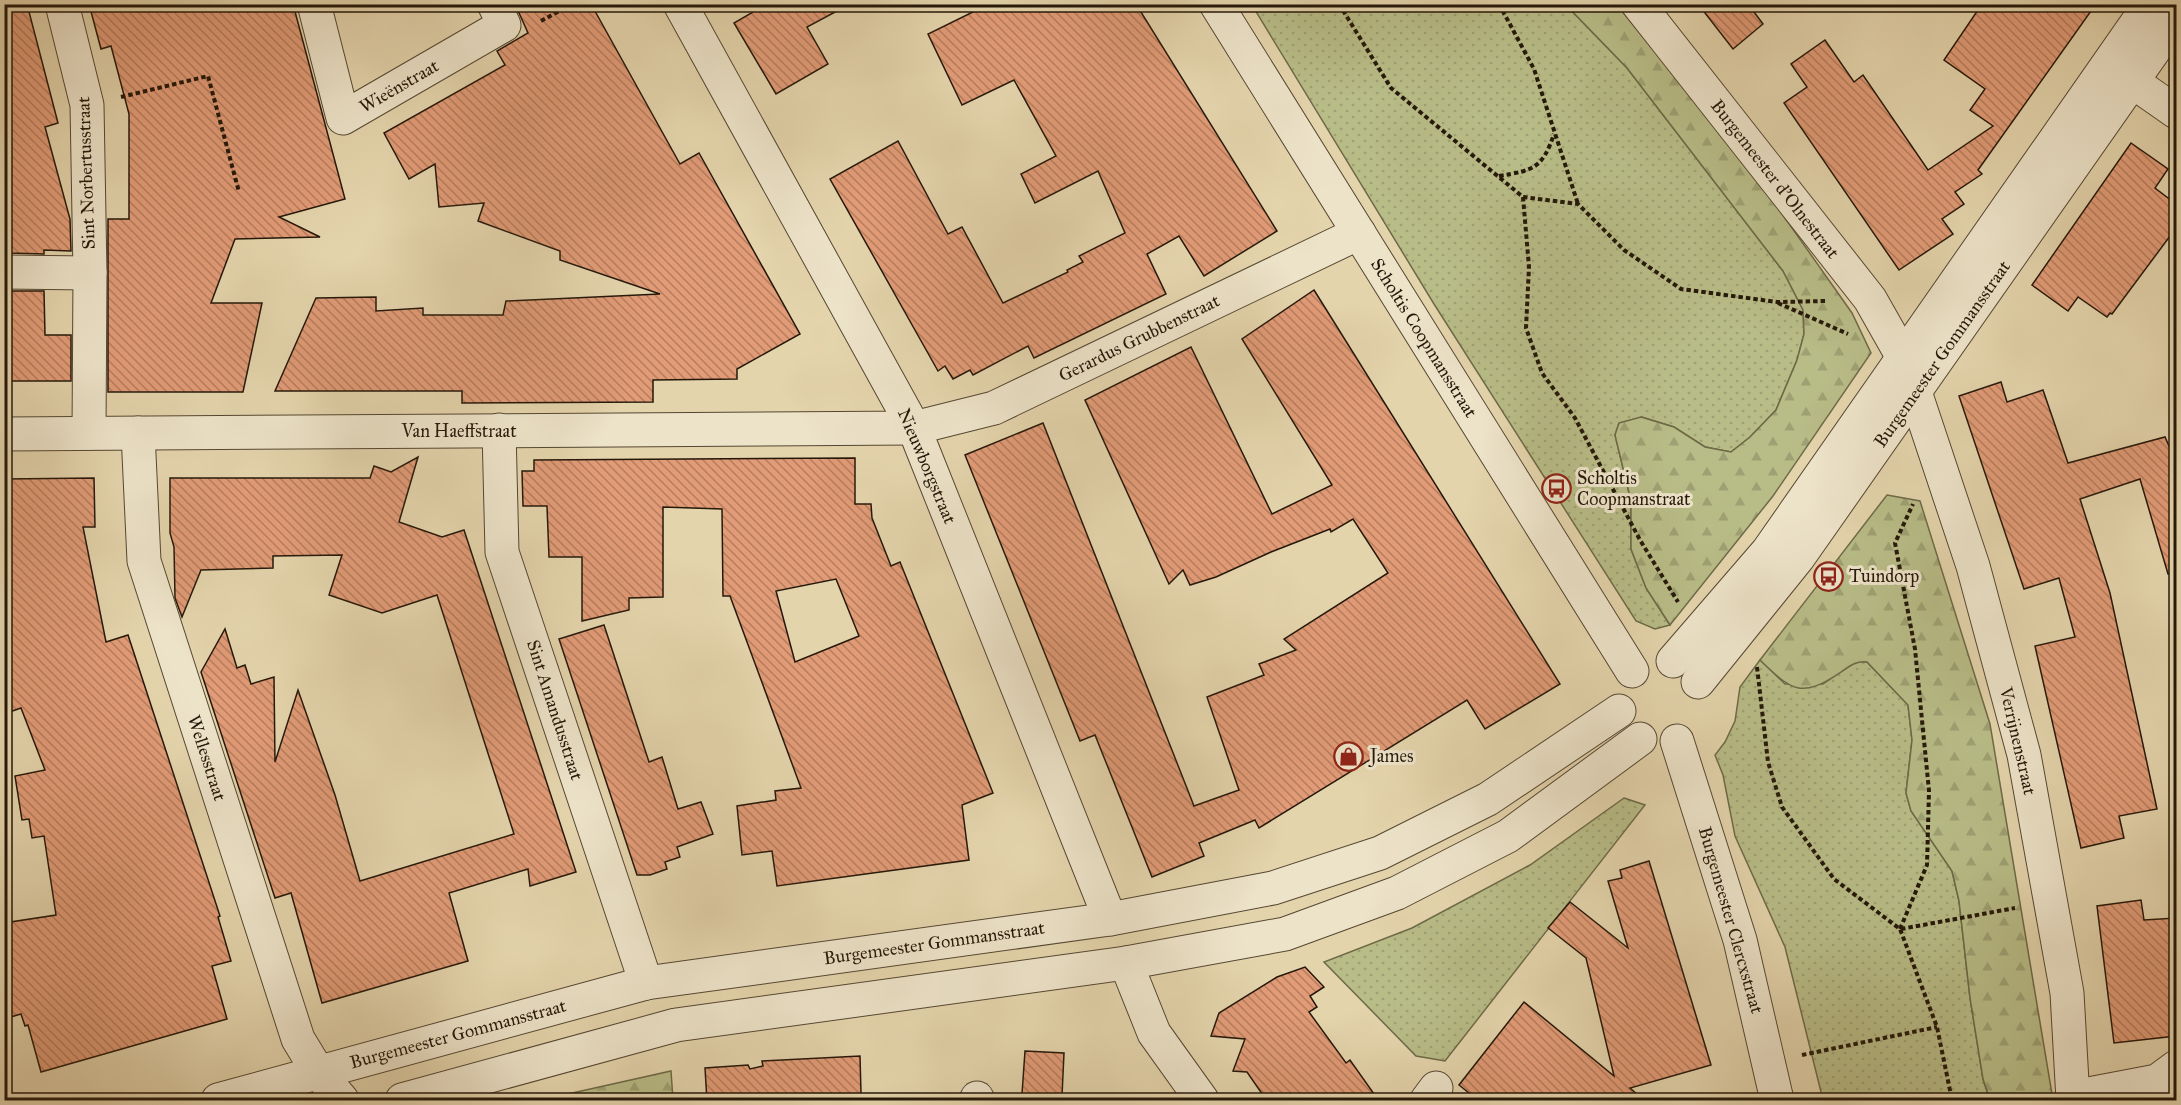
<svg xmlns="http://www.w3.org/2000/svg" width="2181" height="1105" font-family="'IM FELL Great Primer',serif">
	<style>
		.grass { fill: url(#grass-dots); stroke: #6e6a48; stroke-width: 1.5 }
		.forest { fill: url(#forest-firs); stroke: #6e6a48; stroke-width: 1.5 }
		.building { fill: url(#building-back-hatch); stroke: #25180a; stroke-width: 1.5; fill-rule: evenodd }
		.lines { fill: none; stroke-linecap: round; stroke-linejoin: round }
		.minor-casing { stroke: #554732; stroke-width: 35 }
		.path { stroke: #25180a; stroke-width: 4; stroke-dasharray: 4.5 3; stroke-linecap: butt }
		.minor { stroke: #ede3c9; stroke-width: 33 }
		.labels { text-anchor: middle; dominant-baseline: central; stroke-width: 6; stroke-linejoin: round; paint-order: stroke }
		.street-label { font-size: 18px; fill: #25180a; stroke: #ede3c9 }
		.poi-label { font-size: 18px; fill: #25180a; stroke: #ede3c9; text-anchor: start }
	</style>
	<defs>
		<pattern id="grass-dots" width="8" height="8" patternUnits="userSpaceOnUse" patternTransform="scale(1.5)"><rect width="8" height="8" fill="#b8bc87"/><path d="M2 2h.1M6 6h.1" fill="none" stroke="#9ea173" stroke-width="1.8" stroke-linecap="round"/></pattern>
		<pattern id="forest-firs" width="22" height="20" patternUnits="userSpaceOnUse" patternTransform="scale(1.5)"><rect width="22" height="20" fill="#b8bc87"/><path d="M5 1l3.5 6h-7zM16 11l3.5 6h-7z" fill="#9ea173"/></pattern>
		<pattern id="building-back-hatch" width="6" height="6" patternUnits="userSpaceOnUse" patternTransform="scale(1.5)"><rect width="6" height="6" fill="#e19b76"/><path d="M-1 5l2 2M0 0l6 6M5-1l2 2" fill="none" stroke="#b67d5f"/></pattern>
	</defs>
	<rect width="100%" height="100%" fill="#e4d4ac"/>
	<filter id="stains"><feTurbulence type="fractalNoise" baseFrequency=".00333" numOctaves="4"/><feColorMatrix values="0 0 0 0 .2 0 0 0 0 .09 0 0 0 0 .02 0 0 0 .5 -.17"/></filter>
	<radialGradient id="worn" r=".72"><stop offset=".6" stop-color="#630" stop-opacity="0"/><stop offset="1" stop-color="#630" stop-opacity=".3"/></radialGradient>
	<!-- grass -->
	<g class="grass">
		<polygon points="1252,5 1566,5 1627,68 1783,271 1803,310 1804,334 1797,360 1776,410 1750,437 1731,452 1705,447 1674,427 1642,417 1619,423 1615,435 1631,501 1631,549 1646,588 1670,625 1655,629 1636,621 1434,304"/>
		<polygon points="1760,660 1785,684 1823,684 1857,661 1867,662 1908,705 1912,740 1906,793 1911,811 1952,871 1959,901 1970,998 1983,1079 1990,1100 1823,1100 1785,947 1735,836 1723,775 1715,755 1725,742 1735,721 1740,687"/>
		<polygon points="1624,798 1645,805 1445,1061 1416,1056 1324,962 1412,928 1530,865"/>
	</g>
	<!-- forest -->
	<g class="forest">
		<polygon points="1566,5 1617,5 1749,167 1852,313 1871,353 1773,496 1670,625 1646,588 1631,549 1631,501 1615,435 1619,423 1641,417 1674,427 1705,447 1731,452 1750,437 1776,410 1797,360 1804,334 1803,310 1783,271 1627,68"/>
		<path d="M1887,495L1920,501L1990,724L2053,1100H1990L1983,1079L1970,998L1959,901L1952,871L1911,811L1906,793L1912,740L1908,705L1867,662C1856,661 1851,665 1841,672C1801,699 1792,691 1760,660Z"/>
		<polygon points="671,1071 673,1100 541,1100"/>
	</g>
	<!-- building -->
	<g class="building">
		<polygon points="4,4 27,4 58,123 45,127 70,219 71,251 44,250 44,254 8,253 4,251"/>
		<polygon points="89,4 293,4 345,199 279,217 320,237 235,239 211,303 262,303 243,392 108,392 108,219 129,219 129,114 111,46 101,49"/>
		<polygon points="515,4 591,4 680,164 699,153 800,334 737,369 737,379 653,380 653,402 462,403 462,391 275,391 316,298 376,297 376,311 423,308 423,315 503,315 506,301 660,294 560,260 560,251 478,221 484,203 439,207 435,164 409,179 384,133 505,65 497,51 528,33"/>
		<polygon points="767,4 850,4 807,27 828,64 776,94 734,23"/>
		<polygon points="989,4 1136,4 1277,231 1204,276 1179,236 1147,254 1166,294 1034,358 1028,346 973,375 970,370 953,379 945,366 938,371 830,179 898,141 948,234 962,227 1003,303 1068,272 1067,270 1083,262 1079,256 1125,233 1098,171 1035,203 1021,174 1056,156 1014,80 962,105 928,34"/>
		<polygon points="1698,4 1748,4 1763,24 1733,49"/>
		<polygon points="1982,4 2096,4 1978,170 1982,174 1955,192 1964,204 1942,219 1953,234 1899,270 1784,103 1807,87 1791,64 1825,40 1854,82 1863,75 1928,170 1993,126 1970,110 1985,89 1944,60"/>
		<polygon points="2131,143 2168,169 2155,188 2176,204 2176,228 2112,314 2110,313 2107,317 2078,297 2068,311 2032,285"/>
		<polygon points="1314,290 1560,684 1485,729 1467,700 1259,828 1255,820 1199,843 1204,856 1152,877 1095,735 1080,741 965,455 1043,423 1194,806 1239,790 1207,697 1264,675 1259,664 1296,650 1284,639 1388,573 1353,519 1331,532 1330,529 1271,552 1216,577 1190,585 1183,570 1169,584 1085,400 1191,347 1272,514 1332,485 1242,339"/>
		<polygon points="8,291 44,291 45,335 71,335 71,381 4,381 4,335 9,335"/>
		<polygon points="2001,382 2007,402 2043,390 2068,463 2165,437 2176,462 2176,573 2168,574 2140,479 2080,499 2110,593 2157,809 2119,816 2124,838 2081,848 2035,646 2075,637 2059,578 2024,589 1959,396"/>
		<polygon points="418,457 399,522 442,537 464,530 576,872 530,886 528,869 449,893 468,961 322,1003 291,893 275,898 201,672 225,629 237,668 245,665 251,684 274,677 275,762 298,690 335,795 360,881 514,834 437,595 382,613 329,595 342,555 273,556 273,568 201,570 182,617 175,598 174,547 170,533 170,478 370,478 374,466 391,472"/>
		<path d="M855,458V504H871L872,518L891,566L900,562L993,793L962,805L969,860L777,886L772,851L742,855L737,806L776,800L775,791L801,788L730,596H723L722,509L663,507V597L629,598V610L582,621V557H549L547,506H523L522,471H534V460ZM836,579L859,636L795,662L776,591Z"/>
		<polygon points="94,478 95,527 83,527 106,642 128,635 220,916 218,917 231,961 212,966 227,1019 41,1072 28,1025 25,1026 21,1014 4,1019 4,923 56,915 44,836 32,838 29,819 22,820 15,776 45,770 21,708 4,714 4,479"/>
		<polygon points="604,625 649,762 662,757 678,809 701,802 713,834 677,847 680,857 665,862 667,869 650,875 637,875 559,639"/>
		<polygon points="1649,861 1711,1065 1630,1088 1645,1101 1479,1101 1459,1085 1524,1002 1614,1076 1586,958 1548,928 1570,902 1628,948 1608,881 1622,878 1620,870"/>
		<polygon points="2141,900 2144,920 2176,918 2176,1036 2114,1043 2097,906"/>
		<polygon points="1305,967 1324,987 1310,996 1317,1007 1309,1012 1346,1063 1350,1060 1379,1101 1267,1101 1247,1072 1233,1071 1245,1039 1211,1036 1219,1013 1277,977"/>
		<polygon points="1025,1051 1064,1053 1062,1096 1022,1094"/>
		<polygon points="860,1056 861,1094 858,1094 858,1101 707,1101 705,1068 748,1065 750,1069 763,1066 762,1061"/>
	</g>
	<g class="lines">
		<defs>
			<g id="minor">
				<polyline points="62,4 87,105 90,273 89,433"/>
				<polyline points="314,4 343,118 504,25 494,4"/>
				<polyline points="680,4 914,428 1110,919"/>
				<polyline points="1216,4 1632,671"/>
				<polyline points="1638,4 1870,299 1904,359 1973,566 2024,755 2067,993 2073,1100"/>
				<polyline points="2133,82 2176,112"/>
				<polyline points="4,272 90,273"/>
				<polyline points="499,430 502,552 646,983"/>
				<polyline points="138,433 144,561 298,1039 318,1072 342,1100"/>
				<polyline points="4,434 914,428 994,408 1359,233"/>
				<polyline points="1673,661 1768,551 2150,4"/>
				<polyline points="1698,682 1798,558 2176,19"/>
				<polyline points="1677,741 1740,940 1777,1100"/>
				<polyline points="1126,963 1154,1033 1202,1100"/>
				<polyline points="2073,1097 2157,1081 2176,1067"/>
				<polyline points="218,1100 646,983 1110,919 1273,888 1380,853 1488,799 1619,711"/>
				<polyline points="402,1100 676,1025 1126,963 1285,934 1397,893 1508,836 1640,739"/>
				<polyline points="977,1100 977,1098"/>
				<polyline points="1427,1100 1436,1088"/>
			</g>
		</defs>
		<!-- minor casing -->
		<use href="#minor" class="minor-casing"/>
		<!-- path -->
		<g class="path">
			<polyline points="1339,4 1391,88 1523,197 1578,204 1624,250 1681,289 1777,302 1826,301"/>
			<polyline points="1499,4 1534,69 1578,204"/>
			<polyline points="541,21 572,4"/>
			<polyline points="121,97 208,76 239,192"/>
			<path d="M1499,176C1534,170 1542,169 1554,134"/>
			<polyline points="1523,197 1529,267 1526,328 1542,373 1575,418 1640,540 1678,602"/>
			<polyline points="1778,303 1848,334"/>
			<polyline points="1757,667 1768,762 1782,807 1834,879 1900,929 1937,1027 1952,1100"/>
			<polyline points="1900,929 1927,865 1929,791 1915,649 1895,543 1913,504"/>
			<polyline points="1901,929 2015,908"/>
			<polyline points="1802,1055 1937,1027"/>
			<polyline points="2023,1100 2036,1100"/>
		</g>
		<!-- minor -->
		<use href="#minor" class="minor"/>
	</g>
	<!-- icons -->
	<defs>
		<symbol id="bus-ring" viewBox="-11 -11 22 22"><circle r="9.5" fill="#ede3c9" stroke="#8f2418" stroke-width="1.5"/><path d="M-5-6H5V4H4V6H2V4H-2V6H-4V4H-5ZM-3.5-4V0h7V-4ZM-3.5 1.2v1.5H-2V1.2ZM2 1.2v1.5H3.5V1.2Z" fill="#8f2418"/></symbol>
		<symbol id="shop-ring" viewBox="-11 -11 22 22"><circle r="9.5" fill="#ede3c9" stroke="#8f2418" stroke-width="1.5"/><path d="M-5-2.5h2.3a2.7 3.5 0 0 1 5.4 0H5L5.5 6h-11ZM-1.5-2.5h3a1.5 2.3 0 0 0-3 0Z" fill="#8f2418"/></symbol>
	</defs>
	<g fill-rule="evenodd">
		<use href="#bus-ring" x="1540" y="472" width="33" height="33"/>
		<use href="#bus-ring" x="1812" y="560" width="33" height="33"/>
		<use href="#shop-ring" x="1332" y="740" width="33" height="33"/>
	</g>
	<g class="labels">
		<!-- street labels -->
		<g class="street-label">
			<text transform="translate(399 86) rotate(-30)">Wieënstraat</text>
			<text transform="translate(86 173) rotate(-92)">Sint Norbertusstraat</text>
			<text transform="translate(1775 179) rotate(52)">Burgemeester d'Olnestraat</text>
			<text transform="translate(1139 338) rotate(-26)">Gerardus Grubbenstraat</text>
			<text transform="translate(1424 338) rotate(58)">Scholtis Coopmansstraat</text>
			<text transform="translate(1942 354) rotate(-55)">Burgemeester Gommansstraat</text>
			<text x="459" y="431">Van Haeffstraat</text>
			<text transform="translate(927 466) rotate(67)">Nieuwborgstraat</text>
			<text transform="translate(555 710) rotate(72)">Sint Amandusstraat</text>
			<text transform="translate(2018 741) rotate(77)">Verrijnenstraat</text>
			<text transform="translate(207 758) rotate(72)">Wellesstraat</text>
			<text transform="translate(1731 920) rotate(74)">Burgemeester Clercxstraat</text>
			<text transform="translate(934 943) rotate(-8)">Burgemeester Gommansstraat</text>
			<text transform="translate(458 1034) rotate(-15)">Burgemeester Gommansstraat</text>
		</g>
		<!-- poi labels -->
		<g class="poi-label">
			<text x="1577" y="478">Scholtis<tspan x="1577" dy="21">Coopmanstraat</tspan></text>
			<text x="1849" y="576">Tuindorp</text>
			<text x="1370" y="756">James</text>
		</g>
	</g>
	<!-- margin -->
	<rect width="2181" height="1105" fill="none" stroke="#e4d4ac" stroke-width="24"/>
	<rect x="6" y="6" width="2169" height="1093" fill="none" stroke="#25180a" stroke-width="3"/>
	<rect x="12" y="12" width="2157" height="1081" fill="none" stroke="#25180a" stroke-width="1.5"/>
	<rect width="100%" height="100%" filter="url(#stains)"/>
	<rect width="100%" height="100%" fill="url(#worn)"/>
</svg>
